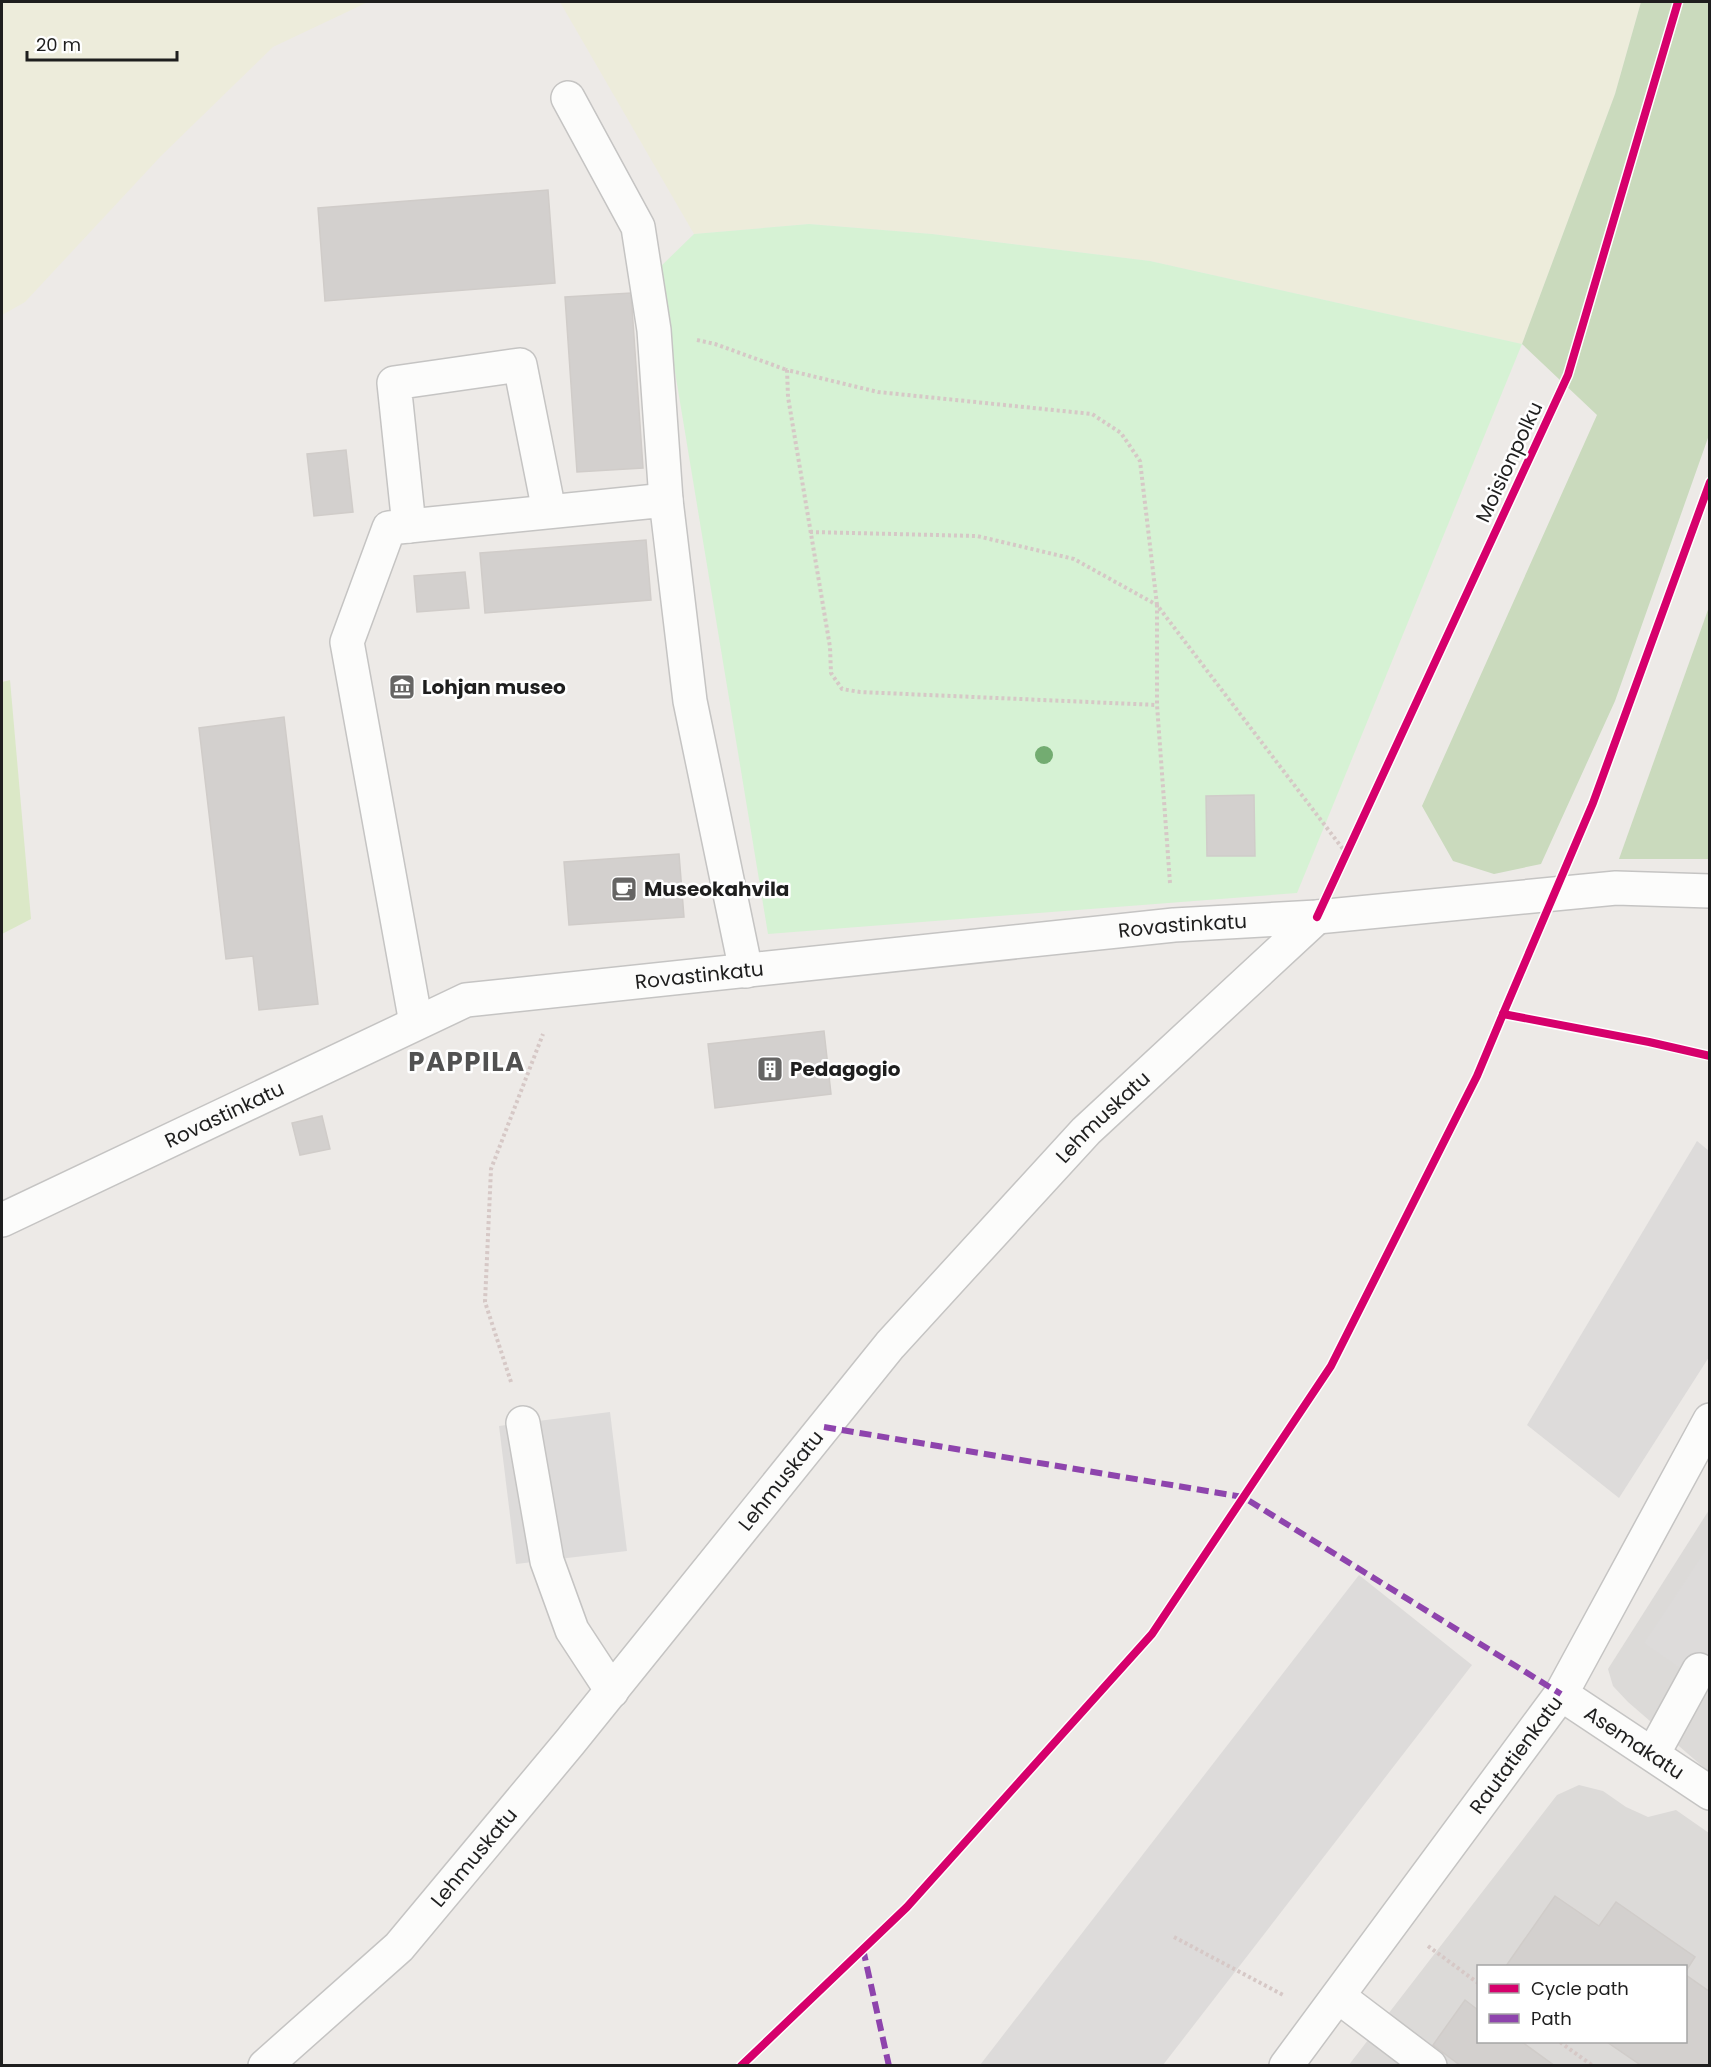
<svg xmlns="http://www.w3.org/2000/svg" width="1711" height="2067" font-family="Poppins,sans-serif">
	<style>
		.residential { fill: #dcdad8; fill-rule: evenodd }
		.farmland { fill: #edecdb }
		.grass { fill: #dbe8c7 }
		.forest { fill: #cadabd }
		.park { fill: #d6f2d4 }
		.parking { fill: #dddbda }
		.building { fill: #d3d0ce; stroke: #d0ccc9; stroke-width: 1.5 }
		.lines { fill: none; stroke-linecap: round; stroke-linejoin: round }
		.minor-casing { stroke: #c5c4c3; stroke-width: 36 }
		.path { stroke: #d6c8c6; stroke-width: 4; stroke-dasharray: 3 3; stroke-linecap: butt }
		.minor { stroke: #fcfcfb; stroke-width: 33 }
		.quiet { stroke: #8e44ad; stroke-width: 6; stroke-dasharray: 12 6; stroke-linecap: butt }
		.cycleway-casing { stroke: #fff; stroke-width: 11 }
		.cycleway { stroke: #d6006c; stroke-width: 8 }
		.tree { fill: #73ac71 }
		.labels { text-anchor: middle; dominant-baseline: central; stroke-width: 5; stroke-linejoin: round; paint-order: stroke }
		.street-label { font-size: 20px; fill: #1e1e1e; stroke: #fff }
		.poi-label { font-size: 20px; font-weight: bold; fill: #1e1e1e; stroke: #fff; text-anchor: start }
		.district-label { font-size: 26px; font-weight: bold; letter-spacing: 1.5px; fill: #515151; stroke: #fff }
	</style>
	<rect width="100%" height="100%" fill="#edeae7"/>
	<!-- residential -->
	<g class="residential">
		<polygon points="1709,1510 1709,1772 1628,1702 1613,1686 1608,1669"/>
		<path d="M1579,1785L1603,1791L1626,1807L1648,1817L1676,1810L1709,1833V2065L1348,2066L1557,1795ZM1478,1966H1686V2042H1478Z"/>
	</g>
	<!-- farmland -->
	<g class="farmland">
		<polygon points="2,2 368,2 273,47 161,156 25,302 2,315"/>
		<polygon points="560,2 1641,2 1615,94 1522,344 1150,261 932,234 809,224 694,234"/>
	</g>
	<!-- grass -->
	<polygon class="grass" points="10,680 31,919 2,934 2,682"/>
	<!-- forest -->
	<g class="forest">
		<polygon points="1641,2 1709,2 1709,435 1615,701 1541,864 1494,874 1453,861 1422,806 1597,415 1522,344 1615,94"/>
		<polygon points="1709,607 1709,859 1619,859"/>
	</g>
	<!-- park -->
	<polygon class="park" points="809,224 932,234 1150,261 1522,344 1297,893 768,934 658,269 694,234"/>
	<!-- parking -->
	<g class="parking">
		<polygon points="1697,1141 1709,1151 1709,1357 1619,1498 1527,1425"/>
		<polygon points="610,1412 627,1551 516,1564 499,1426"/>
		<polygon points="1709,1545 1709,1688 1644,1643"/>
		<polygon points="1359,1575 1472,1665 1163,2065 980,2065"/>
	</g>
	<!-- building -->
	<g class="building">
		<polygon points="548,190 555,283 325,301 318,208"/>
		<polygon points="631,293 643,468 577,472 565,297"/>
		<polygon points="346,450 353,512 314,516 307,454"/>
		<polygon points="646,540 651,600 485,613 480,553"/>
		<polygon points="465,572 469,608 417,612 414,576"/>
		<polygon points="284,717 318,1004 259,1010 253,956 226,959 199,728"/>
		<polygon points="1254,795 1255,856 1207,856 1206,796"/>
		<polygon points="679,854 684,917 569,925 564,862"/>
		<polygon points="824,1031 831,1094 715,1108 708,1044"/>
		<polygon points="322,1116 330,1149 300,1155 292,1123"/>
		<polygon points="1555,1896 1599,1926 1616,1902 1695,1957 1686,1971 1686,1966 1506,1966"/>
		<polygon points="1686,1975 1710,1992 1710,2066 1642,2066 1607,2042 1686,2042"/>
		<polygon points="1465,2000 1478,2010 1478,2042 1522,2042 1555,2066 1461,2066 1433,2045"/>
	</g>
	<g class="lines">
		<defs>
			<g id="minor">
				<polyline points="568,98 638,227 654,330 666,500"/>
				<polyline points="409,526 394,383 520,365 549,511"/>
				<polyline points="416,1023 347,642 389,528 666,500 690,701 746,971"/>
				<path id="s1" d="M2,1220L466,1000L1174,925L1317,917L1616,888L1710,891"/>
				<polyline points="523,1423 547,1561 572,1630 612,1691"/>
				<path id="s2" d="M1561,1694L1710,1793"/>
				<polyline points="1653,1754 1699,1670"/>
				<polyline points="1339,1997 1430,2066"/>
				<path id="s3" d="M265,2066L399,1947L570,1742L890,1345L1086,1131L1317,917"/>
				<path id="s4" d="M1286,2066L1561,1694L1710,1420"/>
			</g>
		</defs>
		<!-- minor casing -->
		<use href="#minor" class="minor-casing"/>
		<!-- path -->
		<g class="path">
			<polyline points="697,340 715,344 787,370"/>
			<polyline points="810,532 977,536 1074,559 1157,605"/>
			<polyline points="1157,605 1140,461 1121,433 1092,414 878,392 787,370 788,397 830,647 831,673 842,689 860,692 1157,705"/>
			<polyline points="1170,883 1157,705 1157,605 1346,853"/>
			<polyline points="511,1382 485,1302 491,1169 543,1034"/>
			<polyline points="1174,1937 1285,1996"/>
			<polyline points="1428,1946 1478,1983"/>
			<polyline points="1560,2042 1593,2066"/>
		</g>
		<!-- minor -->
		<use href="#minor" class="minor"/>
		<!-- quiet -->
		<g class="quiet">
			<polyline points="824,1427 1243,1497 1561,1694"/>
			<polyline points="863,1949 889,2066"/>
		</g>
		<defs>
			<g id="cycleway">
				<polyline points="1317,917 1568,375 1678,2"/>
				<polyline points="1503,1014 1649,1042 1710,1056"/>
				<polyline points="741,2066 907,1907 1152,1634 1331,1366 1477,1076 1503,1014 1593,803 1710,482"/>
			</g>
		</defs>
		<!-- cycleway casing -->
		<use href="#cycleway" class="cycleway-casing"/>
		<!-- cycleway -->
		<use href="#cycleway" class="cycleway"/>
	</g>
	<!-- trees -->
	<circle class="tree" cx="1044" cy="755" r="9"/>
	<!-- icons -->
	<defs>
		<symbol id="museum-square" viewBox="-11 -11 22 22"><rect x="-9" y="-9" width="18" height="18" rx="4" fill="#666564" stroke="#fff"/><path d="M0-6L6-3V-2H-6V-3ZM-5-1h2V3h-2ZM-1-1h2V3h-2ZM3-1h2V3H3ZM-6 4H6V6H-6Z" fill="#fff"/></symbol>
		<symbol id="cafe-square" viewBox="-11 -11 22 22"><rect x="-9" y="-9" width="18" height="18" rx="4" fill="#666564" stroke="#fff"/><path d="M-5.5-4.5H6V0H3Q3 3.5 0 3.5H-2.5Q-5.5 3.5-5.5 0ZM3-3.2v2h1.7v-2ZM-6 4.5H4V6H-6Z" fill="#fff"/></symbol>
		<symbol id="building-square" viewBox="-11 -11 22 22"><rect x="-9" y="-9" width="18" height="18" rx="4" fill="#666564" stroke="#fff"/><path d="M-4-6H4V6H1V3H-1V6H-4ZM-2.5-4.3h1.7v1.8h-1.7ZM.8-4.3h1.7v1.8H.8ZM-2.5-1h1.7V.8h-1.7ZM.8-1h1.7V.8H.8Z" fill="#fff"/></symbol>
	</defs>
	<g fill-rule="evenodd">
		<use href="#museum-square" x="387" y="672" width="30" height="30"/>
		<use href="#cafe-square" x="609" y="874" width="30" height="30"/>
		<use href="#building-square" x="755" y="1054" width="30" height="30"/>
	</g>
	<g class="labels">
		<!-- street labels -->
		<g class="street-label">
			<text transform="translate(1509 462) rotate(-65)">Moisionpolku</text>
			<text stroke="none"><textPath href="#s1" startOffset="1234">Rovastinkatu</textPath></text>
			<text stroke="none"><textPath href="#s1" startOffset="748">Rovastinkatu</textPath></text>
			<text stroke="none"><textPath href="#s1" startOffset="246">Rovastinkatu</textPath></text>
			<text stroke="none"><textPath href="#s3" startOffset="1268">Lehmuskatu</textPath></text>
			<text stroke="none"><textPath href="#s3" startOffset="782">Lehmuskatu</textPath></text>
			<text stroke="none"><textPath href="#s2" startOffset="88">Asemakatu</textPath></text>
			<text stroke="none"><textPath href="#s4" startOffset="387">Rautatienkatu</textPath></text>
			<text stroke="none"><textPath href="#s3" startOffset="296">Lehmuskatu</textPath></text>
		</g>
		<!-- poi labels -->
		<g class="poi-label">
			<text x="422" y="687">Lohjan museo</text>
			<text x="644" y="889">Museokahvila</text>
			<text x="790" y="1069">Pedagogio</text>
		</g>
		<!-- district labels -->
		<g class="district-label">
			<text x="467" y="1062">PAPPILA</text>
		</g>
	</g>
	<!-- border -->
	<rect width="1711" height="2067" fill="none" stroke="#1e1e1e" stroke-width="6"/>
	<!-- legend -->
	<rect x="1477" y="1965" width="210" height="78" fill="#ffffff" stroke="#a5a5a5" stroke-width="1.5"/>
	<rect x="1489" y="1984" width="30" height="9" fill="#d6006c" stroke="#a5a5a5" stroke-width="1.5"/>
	<text x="1531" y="1995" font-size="18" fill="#1e1e1e">Cycle path</text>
	<rect x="1489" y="2014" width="30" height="9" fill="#8e44ad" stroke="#a5a5a5" stroke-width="1.5"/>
	<text x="1531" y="2025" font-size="18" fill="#1e1e1e">Path</text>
	<!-- scale -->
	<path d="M27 51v9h150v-9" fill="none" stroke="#1e1e1e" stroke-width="3"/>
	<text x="36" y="51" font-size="18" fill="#1e1e1e" stroke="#ffffff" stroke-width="4.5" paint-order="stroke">20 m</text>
</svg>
